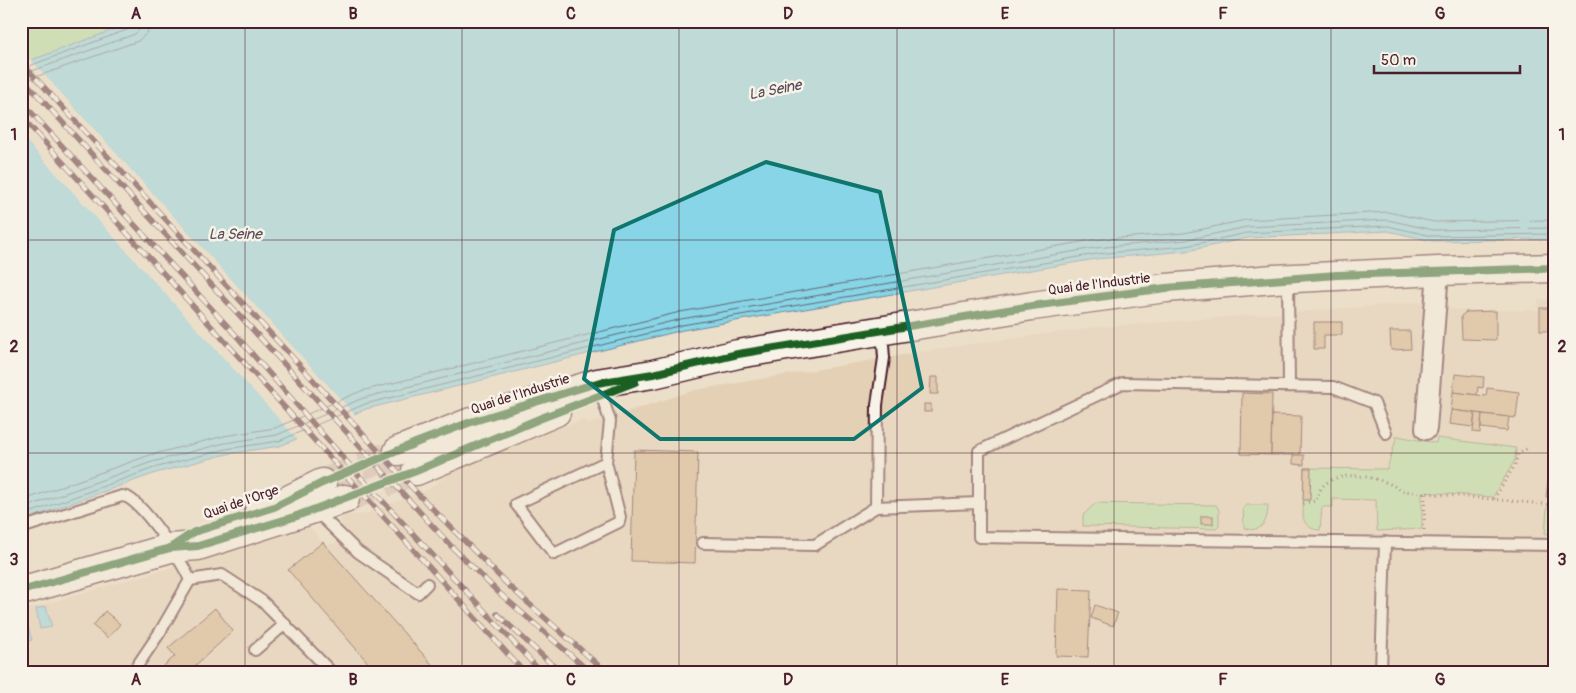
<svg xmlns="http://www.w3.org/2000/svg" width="1576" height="693" font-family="Pangolin,sans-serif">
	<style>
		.built { fill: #e4d1b5 }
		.green { fill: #aedd9d; stroke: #7c7e64 }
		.water { fill: #87d5e6; stroke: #6f8c9b }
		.pier { fill: #ecdfca }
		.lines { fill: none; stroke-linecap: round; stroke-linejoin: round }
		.shore { stroke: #626876; stroke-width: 1 }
		.building { fill: #d2b185; stroke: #4a1f2b }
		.secondary-tunnel { stroke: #ccb9aa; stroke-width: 28; stroke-dasharray: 28 14; stroke-linecap: butt }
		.lane-casing { stroke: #4a1f2b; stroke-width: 14 }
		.street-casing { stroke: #4a1f2b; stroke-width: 24 }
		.secondary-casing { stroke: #4a1f2b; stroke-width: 31 }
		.path { stroke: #4a1f2b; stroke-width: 3; stroke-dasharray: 1 4; stroke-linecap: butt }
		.lane { stroke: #f7f3e8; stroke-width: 10 }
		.street { stroke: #f7f3e8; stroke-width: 20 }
		.secondary { stroke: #f7f3e8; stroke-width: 28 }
		.rail-casing { stroke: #4a1f2b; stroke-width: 5.5 }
		.rail { stroke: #f7f3e8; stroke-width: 4; stroke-dasharray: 11; stroke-linecap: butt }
		.cycleway-casing { stroke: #f7f3e8; stroke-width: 11 }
		.cycleway { stroke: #1b5e20; stroke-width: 8 }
		.marked { fill: none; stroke: #0f766e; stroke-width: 4; stroke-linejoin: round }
		.grid { fill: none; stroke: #4a1f2b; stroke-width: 1; stroke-opacity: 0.55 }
		.labels { text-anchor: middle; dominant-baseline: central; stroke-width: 5; stroke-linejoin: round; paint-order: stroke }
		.street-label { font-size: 14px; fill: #4a1f2b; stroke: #f7f3e8 }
		.water-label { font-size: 15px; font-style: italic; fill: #594c5a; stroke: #f7f3e8 }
		.neatline { fill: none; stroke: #4a1f2b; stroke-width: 2 }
		.grid-label { font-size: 16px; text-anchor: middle; font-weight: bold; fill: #4a1f2b }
	</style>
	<rect width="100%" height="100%" fill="#ecdfca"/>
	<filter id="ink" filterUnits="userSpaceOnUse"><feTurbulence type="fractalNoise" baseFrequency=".02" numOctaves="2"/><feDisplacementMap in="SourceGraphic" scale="10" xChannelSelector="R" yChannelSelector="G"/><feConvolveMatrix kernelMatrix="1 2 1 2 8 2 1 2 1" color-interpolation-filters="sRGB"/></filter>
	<g filter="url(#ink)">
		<!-- built -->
		<polygon class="built" points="1538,299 1555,299 1555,672 21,672 21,611 310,527 325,545 338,543 345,533 339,516 365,514 427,490 457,468 527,439 585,419 588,424 695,390 962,345 1097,327 1422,302 1460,310 1538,310"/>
		<!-- green -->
		<g class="green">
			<polygon points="21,21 142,21 30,61 21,49 26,45 21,40"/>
			<path d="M1397,436L1436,443L1437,438L1516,448L1515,460L1493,497L1422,492V529L1377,531L1376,500L1333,499V507H1322L1320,530C1312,530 1305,526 1303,517L1304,468L1387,469Z"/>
			<polygon points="1096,503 1216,505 1219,510 1219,526 1216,529 1083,526 1083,515"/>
			<path d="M1247,505H1268C1268,521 1262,534 1244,528L1243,508Z"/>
			<polygon points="1547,507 1555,508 1555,534 1545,534"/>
		</g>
		<!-- water -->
		<g class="water">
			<polygon points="137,21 1555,21 1555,239 1432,241 1388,231 1248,238 1187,251 1096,259 683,330 366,409 280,446 227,454 156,473 21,521 21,64"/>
			<polygon points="46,606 52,627 40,629 36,609"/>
			<polygon points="25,616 32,640 21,643 21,617"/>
		</g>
		<!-- pier -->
		<polygon class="pier" points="30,59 356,416 299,441 21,135 21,62"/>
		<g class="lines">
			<!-- shore -->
			<g class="shore">
				<polyline points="21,69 132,28 136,21"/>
				<polyline points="21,75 135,34 140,29 142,21"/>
				<polyline points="21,82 138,41 147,33 150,21"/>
				<polyline points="21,501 150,455 224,436 275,428 361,391 680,312 1093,240 1184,233 1246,220 1388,212 1434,222 1555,220"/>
				<polyline points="21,509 152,462 225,443 277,435 363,398 681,319 1094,248 1185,240 1247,227 1388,220 1433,230 1555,228"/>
				<polyline points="21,516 154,468 226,449 279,441 365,404 682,325 1096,254 1186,246 1247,233 1388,226 1432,236 1555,234"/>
			</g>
		</g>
		<!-- building -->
		<g class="building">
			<rect x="1540" y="308" width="15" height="23"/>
			<polygon points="1496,311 1496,340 1462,339 1461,316 1466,312"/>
			<polygon points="1314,322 1342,322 1342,335 1324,335 1324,349 1314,349"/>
			<polygon points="1390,331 1410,331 1411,349 1391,350"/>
			<polygon points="1455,374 1484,377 1483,388 1478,387 1477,395 1453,392"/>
			<polygon points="931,377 938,377 938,394 930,394"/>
			<polygon points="1487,388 1519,392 1516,418 1451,410 1453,392 1486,396"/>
			<polygon points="1242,393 1272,394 1271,455 1241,454"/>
			<rect x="924" y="404" width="7" height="8"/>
			<polygon points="1451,410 1475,413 1473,427 1449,424"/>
			<polygon points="1475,413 1482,414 1480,433 1473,432"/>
			<polygon points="1482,414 1509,417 1507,431 1481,428"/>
			<polygon points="1272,415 1301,416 1300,455 1271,455"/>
			<polygon points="634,450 698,452 695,563 631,561"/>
			<polygon points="1293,455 1304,455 1304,465 1293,464"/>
			<polygon points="1304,468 1311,468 1310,500 1303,500"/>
			<polygon points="1548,480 1555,481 1555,499 1546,497"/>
			<rect x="1201" y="516" width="12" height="8"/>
			<polygon points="323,542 325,545 439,672 376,672 288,570"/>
			<polygon points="1058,589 1091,590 1088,657 1056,656"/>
			<polygon points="1095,605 1118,613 1113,626 1091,618"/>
			<polygon points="215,608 233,631 188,672 157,672 175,656 168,648"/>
			<polygon points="105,611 120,624 108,638 93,626"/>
		</g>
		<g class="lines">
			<!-- secondary-tunnel -->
			<g class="secondary-tunnel">
				<polyline points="322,483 398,451"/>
				<polyline points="345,499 416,471"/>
			</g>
			<defs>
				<g id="lane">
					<polyline points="1288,280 1289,386"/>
					<polyline points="598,384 610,421 606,462 516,504 554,554 619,522 620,517 606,462"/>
					<polyline points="1386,433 1374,403 1333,387 1123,383 979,451 979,537 1555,545"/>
					<polyline points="876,507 877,405 884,358 882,331"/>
					<polyline points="315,510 358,552 418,593 427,584"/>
					<path d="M21,528L122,496L127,497C146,507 181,560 190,580"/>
					<polyline points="1385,542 1381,671 1388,672"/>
					<polyline points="703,543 815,545 876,507 979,503"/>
					<polyline points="190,580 222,575 262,601 331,672"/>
					<polyline points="255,650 285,624"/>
					<polyline points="133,672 160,632 190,580"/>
				</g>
				<polyline id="street" points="1426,429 1438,271"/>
				<g id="secondary">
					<polyline points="398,451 471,422 597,383 653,374 738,354 1032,306 1166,288 1274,279 1438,271 1555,268"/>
					<polyline points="416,471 556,412"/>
					<polyline points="259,511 274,507 322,483"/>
					<polyline points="21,591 170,548 198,546 345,499"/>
				</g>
			</defs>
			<!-- lane casing -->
			<use href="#lane" class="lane-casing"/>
			<!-- street casing -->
			<use href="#street" class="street-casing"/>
			<!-- secondary casing -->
			<use href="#secondary" class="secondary-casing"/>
			<!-- path -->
			<g class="path">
				<polyline points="1494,499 1515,465 1518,454 1528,448"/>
				<path d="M1303,503L1316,501C1318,495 1320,488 1325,484C1344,468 1385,478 1402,491L1555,505"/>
				<polyline points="1424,530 1425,493"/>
			</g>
			<!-- lane -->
			<use href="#lane" class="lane"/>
			<!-- street -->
			<use href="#street" class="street"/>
			<!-- secondary -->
			<use href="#secondary" class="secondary"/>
			<defs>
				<g id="rail">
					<polyline points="21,62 418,494 509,586 606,672"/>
					<polyline points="21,77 451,546 498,592 590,672"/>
					<polyline points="21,101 233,332 353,469 541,672"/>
					<polyline points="21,116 524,672"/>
					<polyline points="497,614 560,672"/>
				</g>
			</defs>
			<!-- rail casing -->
			<use href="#rail" class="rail-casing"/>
			<!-- rail -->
			<use href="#rail" class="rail"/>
			<defs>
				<g id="cycleway">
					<polyline points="170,548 194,532 274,507 322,483 418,442 471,422 597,383 653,374 738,354 1032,306 1166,288 1337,275 1555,268"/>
					<polyline points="21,591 170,548 198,546 294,517 416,471 539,419 635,382"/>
				</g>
			</defs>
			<!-- cycleway casing -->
			<use href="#cycleway" class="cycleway-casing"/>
			<!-- cycleway -->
			<use href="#cycleway" class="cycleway"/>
		</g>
	</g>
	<!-- marked area -->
	<path d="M0 0H1576V693H0ZM766,162L880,192L922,388L854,439H660L584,379L614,230Z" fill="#ecdfca" fill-opacity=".55" fill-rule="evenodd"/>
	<path class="marked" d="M766,162L880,192L922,388L854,439H660L584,379L614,230Z"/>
	<!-- grid -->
	<path class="grid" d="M245,21V672M462,21V672M679,21V672M897,21V672M1114,21V672M1331,21V672M21,240H1555M21,453H1555"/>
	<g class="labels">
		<!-- street labels -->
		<g class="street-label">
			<text transform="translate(1099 284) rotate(-7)">Quai de l'Industrie</text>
			<text transform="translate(520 394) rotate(-18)">Quai de l'Industrie</text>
			<text transform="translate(241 502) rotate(-19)">Quai de l'Orge</text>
		</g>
		<!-- water labels -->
		<g class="water-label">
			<text transform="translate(775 90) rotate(-11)">La Seine</text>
			<text x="235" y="234">La Seine</text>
		</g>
	</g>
	<!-- margin -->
	<rect width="1576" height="693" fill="none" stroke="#f7f3e8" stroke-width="55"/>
	<!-- scale -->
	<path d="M1374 65v8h146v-8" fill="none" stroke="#4a1f2b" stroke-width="2.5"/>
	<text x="1381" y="65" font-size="15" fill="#4a1f2b" stroke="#f7f3e8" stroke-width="4" paint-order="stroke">50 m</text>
	<rect x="28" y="28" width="1520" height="638" class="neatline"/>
	<g class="grid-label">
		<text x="136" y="19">A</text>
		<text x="353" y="19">B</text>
		<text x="571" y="19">C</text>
		<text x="788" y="19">D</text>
		<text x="1005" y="19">E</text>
		<text x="1223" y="19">F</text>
		<text x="1440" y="19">G</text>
		<text x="14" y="140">1</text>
		<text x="1562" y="140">1</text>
		<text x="14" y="352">2</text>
		<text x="1562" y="352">2</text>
		<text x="14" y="565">3</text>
		<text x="1562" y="565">3</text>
		<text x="136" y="685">A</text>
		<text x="353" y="685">B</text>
		<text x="571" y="685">C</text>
		<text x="788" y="685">D</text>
		<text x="1005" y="685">E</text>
		<text x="1223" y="685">F</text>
		<text x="1440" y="685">G</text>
	</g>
</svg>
